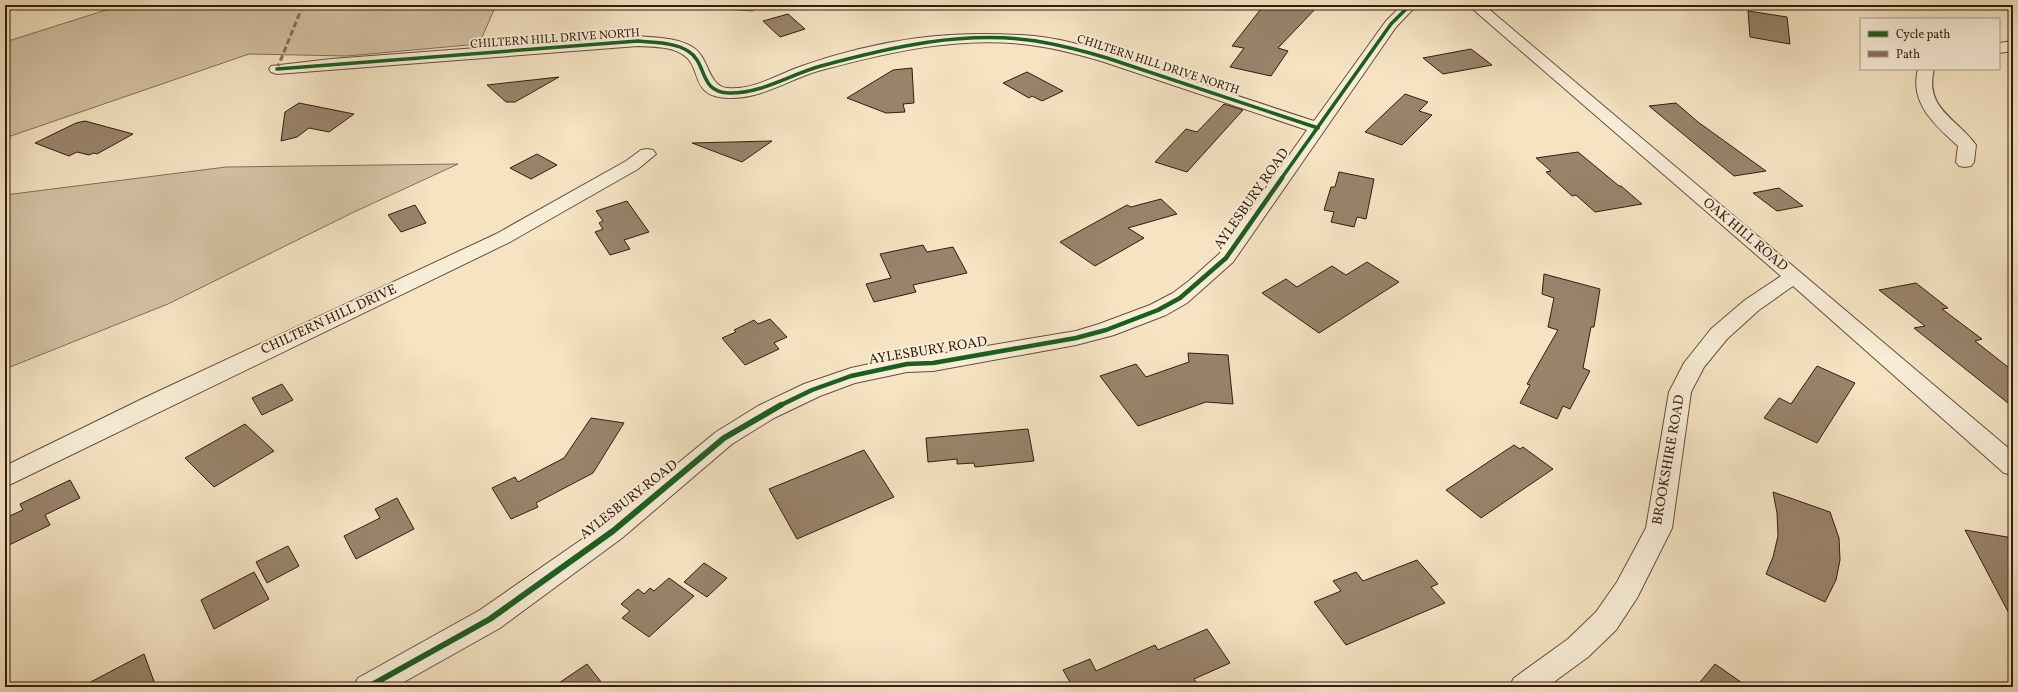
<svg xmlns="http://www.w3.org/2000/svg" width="2018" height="692" font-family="Vollkorn,serif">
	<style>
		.green { fill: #d4c1a3; stroke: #846e58 }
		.building { fill: #99836b; stroke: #351c0d }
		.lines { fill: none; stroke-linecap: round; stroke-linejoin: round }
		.minor-casing { stroke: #654e3a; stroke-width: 2 }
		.minor { fill: #f8edd7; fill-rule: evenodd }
		.quiet { stroke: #8d6e63; stroke-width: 3; stroke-dasharray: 6 3; stroke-linecap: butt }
		.cycleway-far2-casing { stroke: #f8edd7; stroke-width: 5.5 }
		.cycleway-far1-casing { stroke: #f8edd7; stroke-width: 7 }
		.cycleway-casing { stroke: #f8edd7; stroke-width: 8 }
		.cycleway-far2 { stroke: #1b5e20; stroke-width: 3.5 }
		.cycleway-far1 { stroke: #1b5e20; stroke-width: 4.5 }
		.cycleway { stroke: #1b5e20; stroke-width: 6 }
		.labels { text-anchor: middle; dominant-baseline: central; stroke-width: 4; stroke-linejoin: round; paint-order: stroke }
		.far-street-label { font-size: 12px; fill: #351c0d; stroke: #f8edd7 }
		.street-label { font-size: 14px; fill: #351c0d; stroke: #f8edd7 }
	</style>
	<rect width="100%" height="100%" fill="#f5e3c2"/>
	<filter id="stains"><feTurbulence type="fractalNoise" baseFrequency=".005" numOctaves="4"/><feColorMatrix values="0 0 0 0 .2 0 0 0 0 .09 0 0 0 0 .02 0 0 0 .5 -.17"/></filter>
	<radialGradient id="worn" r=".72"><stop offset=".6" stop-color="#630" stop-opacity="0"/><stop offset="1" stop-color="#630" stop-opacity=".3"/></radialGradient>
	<!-- green -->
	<g class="green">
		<polygon points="122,5 496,5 479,44 347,56 249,54 5,138 5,42"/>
		<polygon points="672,5 766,5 752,11"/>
		<polygon points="458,164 352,213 168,304 5,369 5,195 226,167"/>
	</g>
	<!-- building -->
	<g class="building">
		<polygon points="1264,5 1319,5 1278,48 1288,51 1271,76 1230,67 1244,48 1232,46"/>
		<polygon points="1748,11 1787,17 1790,44 1750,37"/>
		<polygon points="788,14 805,29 780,37 763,21"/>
		<polygon points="1471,49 1492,65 1443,74 1423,58"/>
		<polygon points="912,68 914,103 903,104 905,112 886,113 847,98 893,70"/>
		<polygon points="1027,72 1063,91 1042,101 1032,96 1029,98 1003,83"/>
		<polygon points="559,77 515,102 506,102 487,85"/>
		<polygon points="1405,94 1428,102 1419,111 1432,115 1402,145 1365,132"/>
		<polygon points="299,103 354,114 329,132 309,128 297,137 281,141 285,112"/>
		<polygon points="1676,103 1698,122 1766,171 1734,176 1649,106"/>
		<polygon points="1224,104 1243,110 1187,172 1155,162 1186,129 1197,132"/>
		<polygon points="85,121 133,134 97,154 94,153 89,155 77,152 69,156 35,143 76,123"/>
		<polygon points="772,141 742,162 692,143"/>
		<polygon points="1578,152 1619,186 1621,186 1642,204 1595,212 1576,195 1572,196 1546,172 1551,171 1536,158"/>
		<polygon points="537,154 557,165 531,179 510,168"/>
		<polygon points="1339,172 1374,179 1366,219 1357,217 1354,227 1331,222 1334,212 1324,210 1331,187 1335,187"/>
		<polygon points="1779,188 1803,206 1777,211 1753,193"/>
		<polygon points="1161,199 1177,214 1128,228 1144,238 1095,266 1060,242 1127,205 1131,207"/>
		<polygon points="627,201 649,232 624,240 630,249 610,255 595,232 603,229 599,223 603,221 596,211"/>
		<polygon points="415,205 426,223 401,232 388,215"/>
		<polygon points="923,245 927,252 953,247 967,273 913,285 916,292 874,302 866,284 891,278 880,254"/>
		<polygon points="1367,262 1399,282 1319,333 1262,293 1286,279 1297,287 1332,266 1346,275"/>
		<polygon points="1544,274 1600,289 1594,327 1591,327 1583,368 1590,371 1570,409 1563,406 1557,419 1520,403 1530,385 1527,384 1558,330 1548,327 1554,298 1542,294"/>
		<polygon points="1916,283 1948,308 1942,309 1982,339 1975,341 2013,371 2013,407 1914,328 1925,326 1879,290"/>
		<polygon points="770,319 787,337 774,343 779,349 745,365 722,338 736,332 734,330 754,320 758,324"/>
		<polygon points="1188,353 1228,355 1233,404 1206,402 1138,426 1100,376 1136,364 1146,377 1189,362"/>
		<polygon points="1817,366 1855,383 1817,443 1764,418 1779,398 1791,404"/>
		<polygon points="282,384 293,400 262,415 252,398"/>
		<polygon points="591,418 624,423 593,473 536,503 538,507 511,519 492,488 515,477 518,482 564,458"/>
		<polygon points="245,424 274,451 214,487 185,458"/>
		<polygon points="1028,429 1034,461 975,467 974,463 957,464 957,459 928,462 926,438"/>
		<polygon points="1514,445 1520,449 1523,447 1553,469 1481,518 1446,490"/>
		<polygon points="864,450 894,497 797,539 769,489"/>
		<polygon points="70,480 80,498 45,515 50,525 5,547 5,518 23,510 20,504"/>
		<polygon points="1773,492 1830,512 1839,538 1840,560 1836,580 1825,602 1766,574 1773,557 1778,536 1777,513"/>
		<polygon points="397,498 414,529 356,559 344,536 380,518 375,509"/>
		<polygon points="1965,530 2013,538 2013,621"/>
		<polygon points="288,546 299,566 267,583 256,562"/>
		<polygon points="1417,560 1438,584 1431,587 1445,603 1346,645 1314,602 1341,591 1333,581 1356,572 1363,581"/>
		<polygon points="704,563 727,578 707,597 684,582"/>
		<polygon points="254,572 269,599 214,629 201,600"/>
		<polygon points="669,578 694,596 649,637 622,618 630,611 621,604 638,589 644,594 650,588 654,591"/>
		<polygon points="1207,629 1230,663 1194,679 1199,687 1057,687 1070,682 1063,670 1090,659 1096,671 1155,645 1158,650"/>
		<polygon points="144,654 156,687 81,687"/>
		<polygon points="587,664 605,687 553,687"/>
		<polygon points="1715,664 1748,687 1696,687"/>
	</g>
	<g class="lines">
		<defs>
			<g id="minor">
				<path d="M1402,5H1417L1396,27L1233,262L1187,303L1166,315L1114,335L1076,345L933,371L907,372L855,383L820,396L774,418L732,444L622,538L500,628L395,687H353L358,678L480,610L604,524L716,432L758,406L804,384L851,368L907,356L933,355L1076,331L1099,324L1150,305L1173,293L1190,280L1219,254L1307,130L1101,61C1080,55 1059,49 1037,46C963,34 889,52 818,71C788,80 761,99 729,98C688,97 704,67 682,54C670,46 652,47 638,46L277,74L271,72L269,69L271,66L331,59L638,36C656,38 678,37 694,48C709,58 708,86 727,88C753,91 778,74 802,66C839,53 880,43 918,38C957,33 995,33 1034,36C1075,40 1116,56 1156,69C1209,86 1261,104 1314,121L1386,21Z"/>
				<polygon points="1468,5 1484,5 2013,452 2013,475 2004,473 1793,286 1759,310 1727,339 1704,367 1691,392 1672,528 1637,598 1616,630 1588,657 1547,687 1509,687 1514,678 1568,639 1596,612 1617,582 1646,528 1669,392 1684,363 1711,329 1745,300 1781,276"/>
				<polygon points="2013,41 2013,51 1999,53 1999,43"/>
				<path d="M1918,69H1934C1924,109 1957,118 1976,145L1974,162L1971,166L1965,167L1959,166L1956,162L1958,146C1935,125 1909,103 1918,69Z"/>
				<polygon points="647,149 653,150 656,154 638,169 510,242 5,487 5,466 144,398 496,234 626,161 641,150"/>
			</g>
		</defs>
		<!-- minor casing -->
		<use href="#minor" class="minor-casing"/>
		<!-- minor -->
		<use href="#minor" class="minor"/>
		<!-- quiet -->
		<polyline class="quiet" points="277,69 303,5"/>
		<defs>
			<g id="cycleway-far2">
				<path d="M277,69L638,41C654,43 674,42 688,51C708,63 698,92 729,93C761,94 791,74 821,66C891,47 964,30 1036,41C1060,45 1084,51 1107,58L1318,128"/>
				<polyline points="1281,179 1391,24 1410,5"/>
			</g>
			<polyline id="cycleway-far1" points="779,406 812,390 851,376 907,364 933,363 1076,338 1106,330 1158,310 1180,298 1226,258 1282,178"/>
			<polyline id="cycleway" points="368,687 490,619 613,531 724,438 781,405"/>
		</defs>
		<!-- cycleway-far2 casing -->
		<use href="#cycleway-far2" class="cycleway-far2-casing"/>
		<!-- cycleway-far1 casing -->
		<use href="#cycleway-far1" class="cycleway-far1-casing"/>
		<!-- cycleway casing -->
		<use href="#cycleway" class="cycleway-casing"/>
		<!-- cycleway-far2 -->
		<use href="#cycleway-far2" class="cycleway-far2"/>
		<!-- cycleway-far1 -->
		<use href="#cycleway-far1" class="cycleway-far1"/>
		<!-- cycleway -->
		<use href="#cycleway" class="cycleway"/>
	</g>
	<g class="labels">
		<!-- far-street labels -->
		<g class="far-street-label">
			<text transform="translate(555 39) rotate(-4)">CHILTERN HILL DRIVE NORTH</text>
			<text transform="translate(1158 65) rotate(18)">CHILTERN HILL DRIVE NORTH</text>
		</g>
		<!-- street labels -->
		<g class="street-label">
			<text transform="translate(1252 199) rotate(-55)">AYLESBURY ROAD</text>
			<text transform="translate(1745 235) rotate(40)">OAK HILL ROAD</text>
			<text transform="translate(329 320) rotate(-25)">CHILTERN HILL DRIVE</text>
			<text transform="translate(928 351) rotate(-9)">AYLESBURY ROAD</text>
			<text transform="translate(1669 460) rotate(-80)">BROOKSHIRE ROAD</text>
			<text transform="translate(629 500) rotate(-38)">AYLESBURY ROAD</text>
		</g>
	</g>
	<!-- margin -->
	<rect width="2018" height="692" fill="none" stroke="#f5e3c2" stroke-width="20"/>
	<rect x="6" y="6" width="2006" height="680" fill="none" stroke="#351c0d" stroke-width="2"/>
	<rect x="10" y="10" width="1998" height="672" fill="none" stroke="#351c0d"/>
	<!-- legend -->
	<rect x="1860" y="18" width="140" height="52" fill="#f8edd7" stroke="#aa9986"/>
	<rect x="1868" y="31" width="20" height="6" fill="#1b5e20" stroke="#aa9986"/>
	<text x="1896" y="38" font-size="12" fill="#351c0d">Cycle path</text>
	<rect x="1868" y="51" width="20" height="6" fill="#8d6e63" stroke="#aa9986"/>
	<text x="1896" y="58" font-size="12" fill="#351c0d">Path</text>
	<rect width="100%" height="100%" filter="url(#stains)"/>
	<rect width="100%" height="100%" fill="url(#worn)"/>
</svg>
